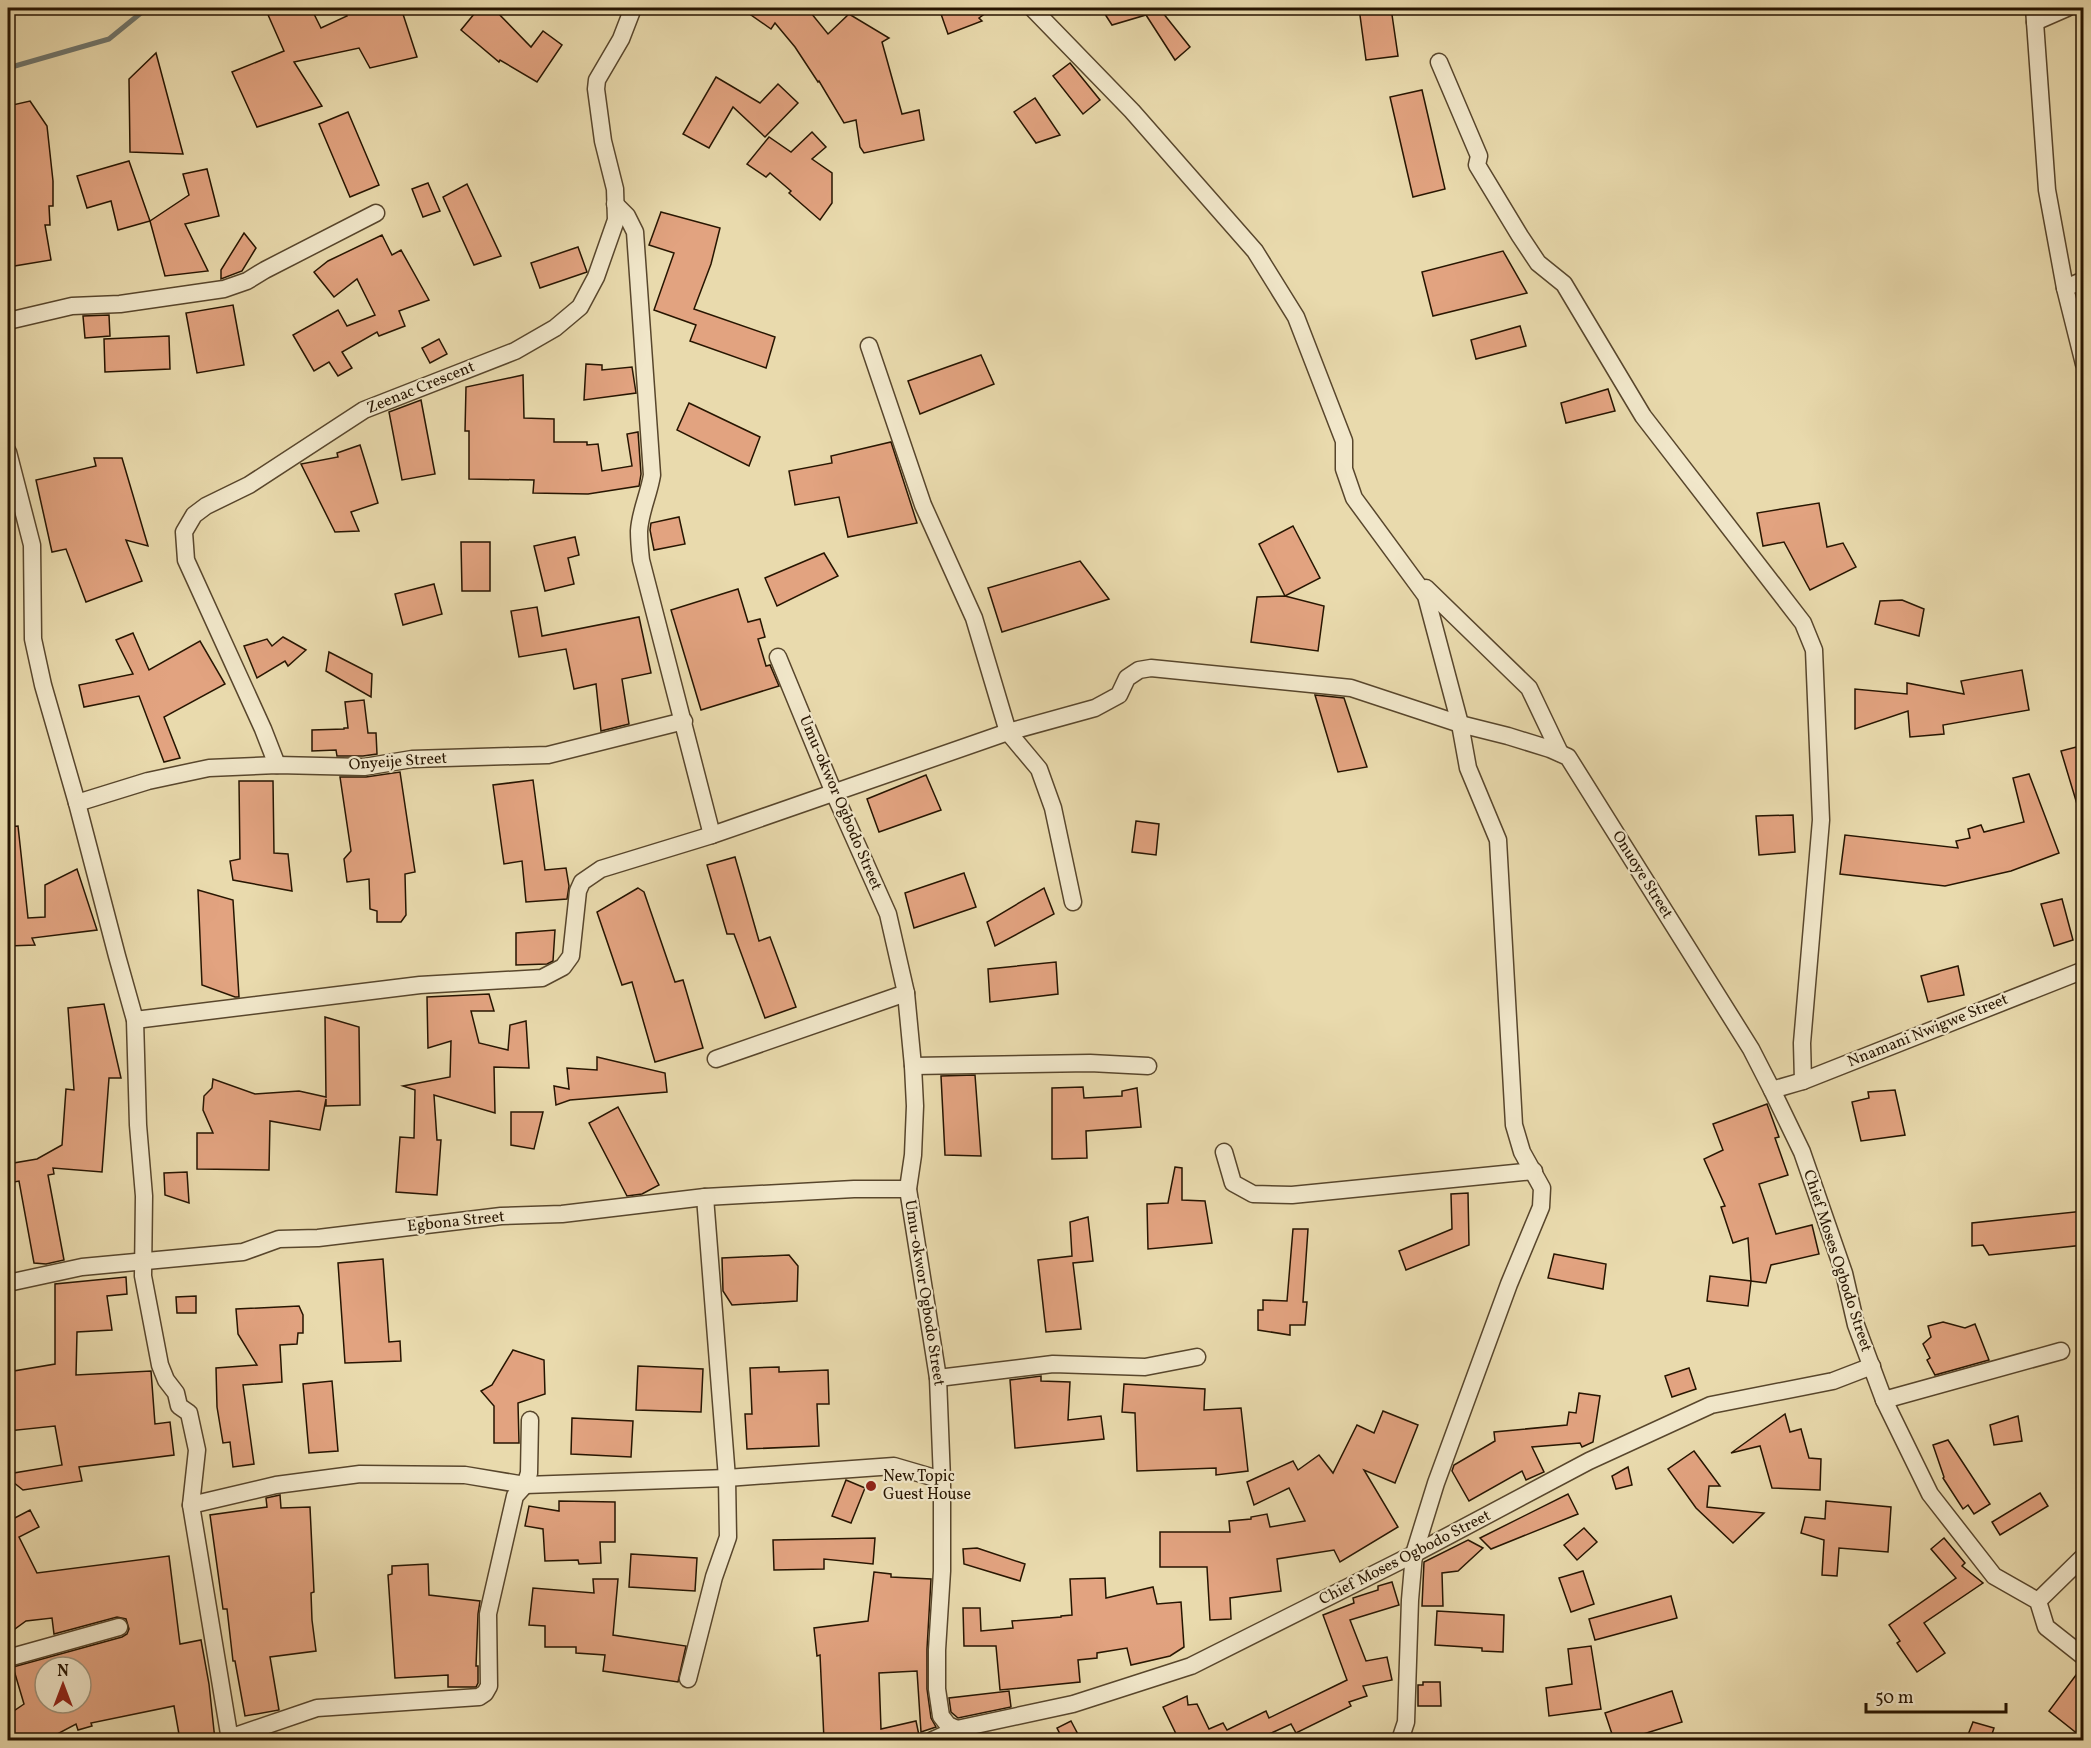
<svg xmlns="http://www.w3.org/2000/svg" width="2091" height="1748" font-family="Vollkorn,serif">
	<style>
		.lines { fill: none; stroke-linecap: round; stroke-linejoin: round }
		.stream { stroke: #6f766e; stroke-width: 5 }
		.building { fill: #e2a380; stroke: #271501; stroke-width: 1.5; fill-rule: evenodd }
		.minor-casing { stroke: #58462c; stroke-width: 19 }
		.minor { stroke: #f1e7ca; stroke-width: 16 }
		.poi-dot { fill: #8f2418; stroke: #f1e7ca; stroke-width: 2 }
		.labels { text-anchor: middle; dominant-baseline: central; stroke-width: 4.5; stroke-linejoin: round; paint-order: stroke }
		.street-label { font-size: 16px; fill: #271501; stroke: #f1e7ca }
		.poi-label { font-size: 16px; fill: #271501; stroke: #f1e7ca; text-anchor: start }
	</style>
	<rect width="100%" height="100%" fill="#e9daad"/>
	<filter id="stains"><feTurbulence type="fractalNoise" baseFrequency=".00333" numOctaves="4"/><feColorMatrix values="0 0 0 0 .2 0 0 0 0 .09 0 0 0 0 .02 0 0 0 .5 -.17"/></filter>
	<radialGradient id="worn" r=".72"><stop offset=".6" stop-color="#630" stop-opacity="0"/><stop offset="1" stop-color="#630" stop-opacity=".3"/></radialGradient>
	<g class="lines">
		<!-- stream -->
		<polyline class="stream" points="8,68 109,39 147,8"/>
	</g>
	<!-- building -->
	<g class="building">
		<polygon points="265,8 311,8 321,28 347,16 342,8 401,8 417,57 370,68 359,48 294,62 322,106 257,127 232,72 284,51"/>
		<polygon points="479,8 493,8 531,47 543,31 562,45 537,82 500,60 499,62 461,30"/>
		<polygon points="741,8 807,8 828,34 849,14 889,38 882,42 902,114 919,110 924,140 864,153 860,147 856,120 844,123 819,81 818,82 795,47 775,23 771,29"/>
		<polygon points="959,8 993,8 979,18 982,21 948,34 941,14"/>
		<polygon points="1101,8 1159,8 1190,47 1175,60 1146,15 1112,25"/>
		<polygon points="1359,8 1391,8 1398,56 1366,60"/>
		<polygon points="156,53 183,154 130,152 129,79"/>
		<polygon points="1070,63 1100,100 1083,114 1053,76"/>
		<polygon points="716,77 760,103 778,84 798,103 765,137 733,107 709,148 683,134"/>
		<polygon points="1422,90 1445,189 1413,197 1390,97"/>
		<polygon points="1035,98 1060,135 1036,143 1014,112"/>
		<polygon points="30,101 47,126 53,181 53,206 49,206 50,225 45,225 51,260 8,267 8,106"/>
		<polygon points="348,112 379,185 350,197 319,124"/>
		<polygon points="812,132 826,147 812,159 832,173 832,203 820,220 789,193 791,191 770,173 766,177 747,164 769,137 791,152"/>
		<polygon points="129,161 150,221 118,230 111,201 87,208 77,176"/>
		<polygon points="207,169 219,216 185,224 208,271 165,276 150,221 189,195 183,174"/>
		<polygon points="428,183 440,211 423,217 412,189"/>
		<polygon points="467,184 501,256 474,265 443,197"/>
		<polygon points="661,212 720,228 711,264 694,309 775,337 766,368 690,341 696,325 654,310 674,253 649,245"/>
		<polygon points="244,233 256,248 242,271 221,279 221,270"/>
		<polygon points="382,235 392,255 401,250 429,300 399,311 405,326 379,336 377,332 342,352 352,368 338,376 329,362 314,371 293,335 338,310 347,326 375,315 357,279 334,297 314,272 328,261"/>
		<polygon points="578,247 587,272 540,288 531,263"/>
		<polygon points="1503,251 1527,293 1433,316 1422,272"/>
		<polygon points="233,305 244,365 197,373 186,313"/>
		<polygon points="109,315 110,336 85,338 83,316"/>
		<polygon points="1520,326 1526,346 1476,359 1471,340"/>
		<polygon points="169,336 170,369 105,372 104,339"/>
		<polygon points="439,339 447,354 430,363 422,348"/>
		<polygon points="981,355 994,384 920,414 908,381"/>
		<polygon points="586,364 602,365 602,370 632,367 636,393 584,400"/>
		<polygon points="523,375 524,418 554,419 554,442 587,442 587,445 598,444 602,471 632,466 627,434 638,432 641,474 639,486 588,494 533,493 534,480 469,479 469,431 465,431 466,387"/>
		<polygon points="1608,389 1615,411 1566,423 1561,403"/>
		<polygon points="421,400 435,474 402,480 389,412"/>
		<polygon points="689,403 760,437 749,466 677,430"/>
		<polygon points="891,442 917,523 848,537 839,497 795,505 789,471 832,463 831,456"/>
		<polygon points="360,445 378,503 351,512 359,531 335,532 301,464 338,457 337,453"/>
		<polygon points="94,458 122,458 148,546 126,540 142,581 86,602 66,549 52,552 36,480 96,466"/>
		<polygon points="1819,503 1827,547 1843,543 1856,567 1810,590 1784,542 1763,546 1757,513"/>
		<polygon points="679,517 685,544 654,550 650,530 651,523"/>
		<polygon points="1293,526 1320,578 1285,596 1259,544"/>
		<polygon points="575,537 579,555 568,558 574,584 545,591 534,546"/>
		<polygon points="461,542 490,542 490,591 462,591"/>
		<polygon points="824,553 838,576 777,606 765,578"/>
		<polygon points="1080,561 1109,599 1002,632 988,588"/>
		<polygon points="434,584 442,614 403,625 395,594"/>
		<polygon points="738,589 748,622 760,619 765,637 758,639 766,666 770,665 779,686 701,710 671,610"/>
		<polygon points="1285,596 1324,606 1318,651 1251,642 1257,597"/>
		<polygon points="1902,600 1924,609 1919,636 1875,624 1880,601"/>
		<polygon points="537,607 542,636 639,617 651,673 622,679 629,724 601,731 596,684 574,689 566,649 519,657 511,611"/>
		<polygon points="133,633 149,670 200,641 225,684 164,717 180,758 164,762 139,696 84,707 79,685 133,674 116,640"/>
		<polygon points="283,637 306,650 288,666 285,661 257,678 244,646 267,639 272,646"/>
		<polygon points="329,652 372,674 371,697 326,671"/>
		<polygon points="2022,670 2029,710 1943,725 1944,734 1910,737 1908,711 1855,729 1855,689 1907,694 1907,683 1964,694 1961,681"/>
		<polygon points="1315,695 1344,698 1367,767 1338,772"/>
		<polygon points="364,700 368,733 376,733 377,754 363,756 337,756 336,750 312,751 312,730 344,729 344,728 348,728 345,702"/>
		<polygon points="2084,745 2084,814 2080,814 2061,751"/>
		<polygon points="400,772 415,872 405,874 406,915 401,922 377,922 377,911 370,909 369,879 347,882 344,859 351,851 340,777 366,777"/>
		<polygon points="2029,774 2059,853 2011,871 1945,886 1840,874 1845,835 1958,848 1956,841 1970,838 1968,829 1981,825 1984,832 2024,822 2013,778"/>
		<polygon points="926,775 941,810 879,832 867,799"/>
		<polygon points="533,780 545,870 566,868 569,886 567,899 526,902 522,861 504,864 493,785"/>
		<polygon points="239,781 273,781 274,853 288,854 292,891 233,880 230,861 240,859"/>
		<polygon points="1793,815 1795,852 1759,855 1756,816"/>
		<polygon points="1136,821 1159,824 1156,855 1132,852"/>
		<polygon points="18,826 28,918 45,917 45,885 77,869 97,930 32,938 35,945 8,946 8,827"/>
		<polygon points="735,857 759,941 770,937 796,1007 765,1018 734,934 727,934 707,865"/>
		<polygon points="964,873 976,907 914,928 905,893"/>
		<polygon points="638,888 644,892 675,982 683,980 703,1048 655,1062 632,982 622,985 597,912"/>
		<polygon points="1044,888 1054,914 995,946 987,922"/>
		<polygon points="198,890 233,900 239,997 235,997 202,985"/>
		<polygon points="2062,899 2073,940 2054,946 2041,904"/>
		<polygon points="555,930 553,961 547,964 516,965 516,933"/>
		<polygon points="1056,962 1058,994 990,1002 988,969"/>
		<polygon points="1958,966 1964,995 1928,1002 1921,976"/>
		<polygon points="489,994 494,1011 471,1011 479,1043 508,1050 510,1025 526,1021 529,1068 494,1067 495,1113 434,1095 437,1140 441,1140 437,1195 396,1192 400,1137 414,1138 415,1090 403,1086 450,1077 451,1041 428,1048 427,997"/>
		<polygon points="104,1004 121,1078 109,1078 102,1172 53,1168 54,1174 48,1175 64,1260 46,1264 34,1263 19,1181 8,1183 8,1164 37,1159 62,1145 66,1089 74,1090 68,1008"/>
		<polygon points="325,1017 359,1027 360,1105 326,1106 326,1099 320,1130 270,1121 269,1170 197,1169 197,1133 213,1133 203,1110 204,1096 212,1088 213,1079 255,1094 299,1091 326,1097"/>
		<polygon points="597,1057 665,1073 667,1092 570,1100 556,1105 554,1086 569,1089 567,1068 597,1070"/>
		<polygon points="975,1075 981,1156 945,1155 941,1076"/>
		<polygon points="1083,1087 1084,1098 1122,1096 1122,1091 1137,1088 1141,1127 1086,1131 1087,1158 1052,1159 1052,1088"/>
		<polygon points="1895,1090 1905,1135 1861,1141 1852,1102 1869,1098 1868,1092"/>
		<polygon points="1767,1104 1779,1137 1775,1138 1788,1175 1759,1184 1776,1234 1812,1225 1819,1254 1771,1265 1766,1283 1751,1281 1748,1238 1733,1243 1721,1207 1725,1206 1704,1159 1723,1150 1713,1124"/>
		<polygon points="618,1107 659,1185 642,1194 627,1196 589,1123"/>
		<polygon points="511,1112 543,1112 534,1149 511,1145"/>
		<polygon points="1175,1167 1182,1168 1182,1200 1205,1201 1212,1243 1148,1249 1147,1204 1168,1203"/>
		<polygon points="187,1172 189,1203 165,1195 164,1173"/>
		<polygon points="1468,1193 1469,1245 1406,1270 1399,1251 1452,1229 1451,1194"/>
		<polygon points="2084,1211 2084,1245 1989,1255 1983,1245 1972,1246 1972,1223"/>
		<polygon points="1088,1217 1093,1261 1073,1263 1081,1329 1046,1332 1038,1260 1072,1256 1070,1222"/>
		<polygon points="1293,1229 1308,1229 1303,1302 1307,1302 1305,1325 1290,1325 1290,1335 1258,1330 1258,1310 1263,1310 1263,1300 1287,1301"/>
		<polygon points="1554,1254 1606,1264 1603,1289 1548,1278"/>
		<polygon points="789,1255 798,1266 797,1301 732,1305 723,1291 722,1258"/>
		<polygon points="383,1259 389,1342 400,1341 401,1361 345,1363 338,1263"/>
		<polygon points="1710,1276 1751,1281 1748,1306 1707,1301"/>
		<polygon points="126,1277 127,1294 107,1296 112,1330 77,1332 76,1375 151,1371 155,1424 170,1422 174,1455 79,1467 82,1481 23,1490 8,1478 8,1474 62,1465 55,1426 8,1431 8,1372 55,1364 55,1284"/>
		<polygon points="196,1296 196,1313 177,1313 176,1297"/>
		<polygon points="299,1306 303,1315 303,1333 298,1333 297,1344 280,1345 282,1382 243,1385 254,1464 233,1467 230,1442 223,1443 217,1407 216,1368 257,1365 238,1334 236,1309"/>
		<polygon points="1943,1322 1965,1328 1975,1324 1989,1360 1935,1375 1927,1360 1930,1358 1923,1344 1931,1337 1928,1326"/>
		<polygon points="513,1350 544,1360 545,1394 518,1403 519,1443 494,1443 494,1406 481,1391 492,1385"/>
		<polygon points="638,1366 703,1369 701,1412 636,1410"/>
		<polygon points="779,1367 779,1372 828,1370 829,1404 817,1404 819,1446 747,1449 745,1414 752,1414 750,1368"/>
		<polygon points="1689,1368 1696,1389 1672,1397 1665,1376"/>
		<polygon points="1041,1376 1041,1381 1070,1382 1068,1420 1101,1416 1104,1439 1015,1448 1010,1380"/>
		<polygon points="332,1381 338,1451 309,1453 303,1384"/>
		<polygon points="1124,1384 1205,1389 1204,1410 1241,1408 1248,1471 1216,1475 1216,1468 1137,1471 1135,1413 1122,1412"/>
		<polygon points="1579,1393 1600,1396 1593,1442 1582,1447 1580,1443 1532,1447 1544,1472 1526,1480 1522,1471 1469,1501 1452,1471 1454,1465 1495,1441 1494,1432 1567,1425 1569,1412 1576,1413"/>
		<polygon points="1383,1411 1418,1425 1395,1483 1364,1470 1398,1527 1340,1562 1334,1550 1277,1559 1281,1591 1230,1598 1231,1619 1210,1620 1207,1567 1160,1567 1160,1532 1230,1532 1229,1521 1251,1519 1251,1517 1267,1514 1270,1527 1305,1521 1289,1488 1254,1505 1247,1482 1293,1461 1298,1470 1319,1455 1333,1473 1357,1425 1374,1433"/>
		<polygon points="1785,1414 1790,1432 1801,1429 1809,1458 1821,1459 1820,1490 1772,1488 1760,1446 1731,1453"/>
		<polygon points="2018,1416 2022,1441 1994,1445 1990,1425"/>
		<polygon points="572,1418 633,1421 631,1457 571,1454"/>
		<polygon points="1948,1440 1990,1504 1974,1514 1968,1505 1963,1509 1943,1478 1944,1477 1933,1445"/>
		<polygon points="1694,1451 1720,1486 1709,1486 1707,1507 1764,1513 1733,1543 1696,1508 1668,1469"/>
		<polygon points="1628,1467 1632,1485 1616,1489 1612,1476"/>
		<polygon points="846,1480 865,1488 851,1523 832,1516"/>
		<polygon points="2040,1493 2048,1506 2000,1535 1992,1522"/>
		<polygon points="1568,1494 1578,1514 1491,1549 1480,1538"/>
		<polygon points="280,1495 281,1508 310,1507 314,1592 311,1593 312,1620 316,1651 270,1657 279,1710 245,1716 235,1661 233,1661 227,1609 223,1609 210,1515 267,1507 266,1498"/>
		<polygon points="559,1501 615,1502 615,1542 600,1542 601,1563 579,1564 578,1560 545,1561 543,1529 525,1526 529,1506 559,1511"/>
		<polygon points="1826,1501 1891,1507 1888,1552 1839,1548 1837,1576 1822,1575 1824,1540 1801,1533 1805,1517 1825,1519"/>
		<path d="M30,1510L39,1527L19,1537L37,1573L169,1556L180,1644L201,1640L209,1684L215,1740H180L174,1706L91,1723L92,1726L78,1730L76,1724L46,1740H8V1715L24,1704L13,1667L122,1637L127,1634L129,1629L126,1619L117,1617L54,1634L52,1618L26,1621L8,1634V1514L11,1520ZM45,1667H81V1703H45Z"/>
		<polygon points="1584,1528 1597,1542 1577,1560 1564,1545"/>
		<polygon points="875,1538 873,1564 824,1559 824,1569 774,1570 773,1540"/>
		<polygon points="1944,1538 1965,1563 1962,1566 1983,1583 1924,1623 1945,1653 1917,1672 1897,1643 1900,1641 1889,1625 1956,1578 1931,1549"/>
		<polygon points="1468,1540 1483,1548 1458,1571 1442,1573 1443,1606 1422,1606 1424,1562"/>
		<polygon points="977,1548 1025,1564 1020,1581 964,1564 963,1549"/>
		<polygon points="631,1554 697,1558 695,1591 629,1587"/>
		<polygon points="428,1564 429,1595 480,1601 478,1614 476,1666 478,1666 478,1683 476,1687 448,1687 448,1675 395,1678 388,1575 392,1574 392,1566"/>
		<polygon points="1583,1571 1594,1604 1571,1612 1559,1578"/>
		<polygon points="874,1572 891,1574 891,1577 931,1579 927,1649 927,1689 931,1718 936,1727 921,1732 917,1671 879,1673 881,1729 916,1721 920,1740 824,1740 820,1655 817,1656 814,1628 868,1621"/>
		<polygon points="1105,1578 1106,1598 1153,1587 1157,1604 1181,1602 1184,1647 1170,1656 1131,1665 1127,1648 1097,1653 1097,1658 1078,1660 1080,1682 1000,1690 996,1646 964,1646 963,1608 980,1608 981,1631 1013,1628 1012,1621 1061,1617 1061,1616 1072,1615 1070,1579"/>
		<polygon points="593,1579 618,1579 613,1635 686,1646 678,1682 603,1671 605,1655 576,1653 576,1647 545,1647 545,1626 529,1625 533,1588 594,1593"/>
		<polygon points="1392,1582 1399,1605 1350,1620 1366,1661 1387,1657 1392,1680 1363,1686 1367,1696 1349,1702 1351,1706 1296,1733 1291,1724 1256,1740 1179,1740 1163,1707 1187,1696 1188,1705 1197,1704 1209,1729 1223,1723 1227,1730 1266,1711 1269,1718 1347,1680 1323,1615 1354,1603 1353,1598 1378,1590 1378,1586"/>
		<polygon points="1671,1596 1677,1618 1595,1640 1589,1619"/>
		<polygon points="1437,1611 1504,1615 1503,1652 1482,1651 1482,1648 1435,1645"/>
		<polygon points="1591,1646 1601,1709 1549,1716 1546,1688 1572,1684 1568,1649"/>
		<polygon points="2082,1667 2084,1667 2084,1739 2049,1711"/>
		<polygon points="1423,1682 1440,1682 1441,1706 1418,1706 1418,1685 1423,1685"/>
		<polygon points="1009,1691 1011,1707 958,1718 951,1712 949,1698"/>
		<polygon points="1672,1691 1682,1722 1624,1740 1614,1740 1605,1713"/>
		<polygon points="1071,1721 1081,1740 1063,1740 1057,1728"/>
		<polygon points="1973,1722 1994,1728 1990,1740 1966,1740"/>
	</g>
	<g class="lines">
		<defs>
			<g id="minor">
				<polyline points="1032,8 1132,111 1255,251 1296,317 1344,441 1344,469 1354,498 1426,596 1460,724 1468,768 1498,840 1514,1125 1522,1152 1542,1188 1541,1207 1509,1284 1436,1483 1414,1554 1410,1600 1406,1722 1400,1740"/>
				<polyline points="2034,8 2047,190 2065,288 2084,364"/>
				<polyline points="2035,22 2067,8"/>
				<polyline points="1439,62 1479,156 1477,165 1520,236 1538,263 1564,284 1643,416 1803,623 1814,650 1821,820 1802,1043 1803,1081"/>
				<path d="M615,204L627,216L635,232L652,475C649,494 640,512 639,531C639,541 640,551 641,560L712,835"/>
				<polyline points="2065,288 2084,280"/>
				<polyline points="8,321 72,306 120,304 224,289 247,281 265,270 376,213"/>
				<polyline points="869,346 923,505 974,618 1008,732 1039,769 1053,808 1073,902"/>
				<polyline points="8,452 32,545 33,639 43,685 77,803 117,956 135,1020 138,1125 144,1196 143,1276 160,1365 166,1380 176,1393 179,1406 189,1413 197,1450 191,1505 230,1740"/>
				<polyline points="1426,588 1529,688 1560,753"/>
				<polyline points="778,657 834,793 888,914 906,993 913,1066 915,1106 913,1155 908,1189 938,1378 942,1480 942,1571 937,1650 937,1689 941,1716 948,1725 957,1729"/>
				<polyline points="277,765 263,729 186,560 184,532 194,515 206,506 249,485 364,410 515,351 555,328 580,307 596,277 616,220 615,189 603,141 596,89 597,80 621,39 633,8"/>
				<polyline points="77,803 148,781 209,768 277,765 364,767 412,759 548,755 684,721"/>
				<polyline points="135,1020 420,985 542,978 563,967 571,956 578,891 582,882 601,869 712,835 1008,732 1095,708 1119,695 1127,678 1139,670 1151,668 1351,688 1460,724 1508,736 1550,749 1568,757 1751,1049 1772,1090 1802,1152 1844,1273 1856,1325 1884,1400 1930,1494 1994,1576 2038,1601 2046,1627 2084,1657"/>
				<polyline points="716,1059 906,993"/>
				<polyline points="913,1066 1090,1063 1148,1066"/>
				<polyline points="1772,1090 1803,1081 2084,970"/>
				<polyline points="1224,1152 1233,1183 1253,1194 1292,1195 1534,1171"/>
				<polyline points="8,1283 82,1267 243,1252 279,1239 318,1238 501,1216 562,1214 705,1197 854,1189 908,1189"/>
				<polyline points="938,1378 1053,1364 1145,1367 1197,1357"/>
				<polyline points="1884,1400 2061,1351"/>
				<polyline points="191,1505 276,1485 360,1474 465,1475 525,1485 727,1478 894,1466 942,1480"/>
				<polyline points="2038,1601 2084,1556"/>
				<polyline points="8,1658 119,1627"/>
				<polyline points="688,1679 714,1577 728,1537 727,1478 705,1197"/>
				<polyline points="229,1738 317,1708 479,1697 485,1693 489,1686 488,1614 515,1496 525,1485 529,1473 530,1420"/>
				<polyline points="933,1740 957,1729 1073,1704 1191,1666 1414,1554 1589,1461 1711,1405 1833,1381 1872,1366"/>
			</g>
		</defs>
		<!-- minor casing -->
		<use href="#minor" class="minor-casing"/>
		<!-- minor -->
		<use href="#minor" class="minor"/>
	</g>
	<!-- markers -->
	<circle class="poi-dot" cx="871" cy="1486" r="6"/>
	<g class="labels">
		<!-- street labels -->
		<g class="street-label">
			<text transform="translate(421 388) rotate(-22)">Zeenac Crescent</text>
			<text transform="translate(398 762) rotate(-4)">Onyeije Street</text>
			<text transform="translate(840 803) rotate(67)">Umu-okwor Ogbodo Street</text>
			<text transform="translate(1642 875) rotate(58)">Onuoye Street</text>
			<text transform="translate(1928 1031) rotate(-22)">Nnamani Nwigwe Street</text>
			<text transform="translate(456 1222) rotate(-6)">Egbona Street</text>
			<text transform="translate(1837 1261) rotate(72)">Chief Moses Ogbodo Street</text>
			<text transform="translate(924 1293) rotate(81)">Umu-okwor Ogbodo Street</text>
			<text transform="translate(1405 1558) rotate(-27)">Chief Moses Ogbodo Street</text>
		</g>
		<!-- poi labels -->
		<g class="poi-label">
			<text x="883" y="1477">New Topic<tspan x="883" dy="18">Guest House</tspan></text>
		</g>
	</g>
	<!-- margin -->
	<rect width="2091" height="1748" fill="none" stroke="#e9daad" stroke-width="30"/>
	<rect x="9" y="9" width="2073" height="1730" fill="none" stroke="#271501" stroke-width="3"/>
	<rect x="15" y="15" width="2061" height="1718" fill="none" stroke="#271501" stroke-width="1.5"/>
	<!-- north arrow -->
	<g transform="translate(63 1685)"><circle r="28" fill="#f1e7ca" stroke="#a0937a" stroke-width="1.5"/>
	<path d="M0-4.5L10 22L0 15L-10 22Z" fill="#8f2418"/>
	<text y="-9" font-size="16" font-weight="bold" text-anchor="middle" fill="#271501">N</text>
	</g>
	<!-- scale -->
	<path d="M1866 1703v9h140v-9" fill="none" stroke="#271501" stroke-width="3"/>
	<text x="1875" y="1703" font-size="18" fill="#271501" stroke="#f1e7ca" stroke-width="4.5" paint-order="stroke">50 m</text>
	<rect width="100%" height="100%" filter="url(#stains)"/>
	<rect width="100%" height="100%" fill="url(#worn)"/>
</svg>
